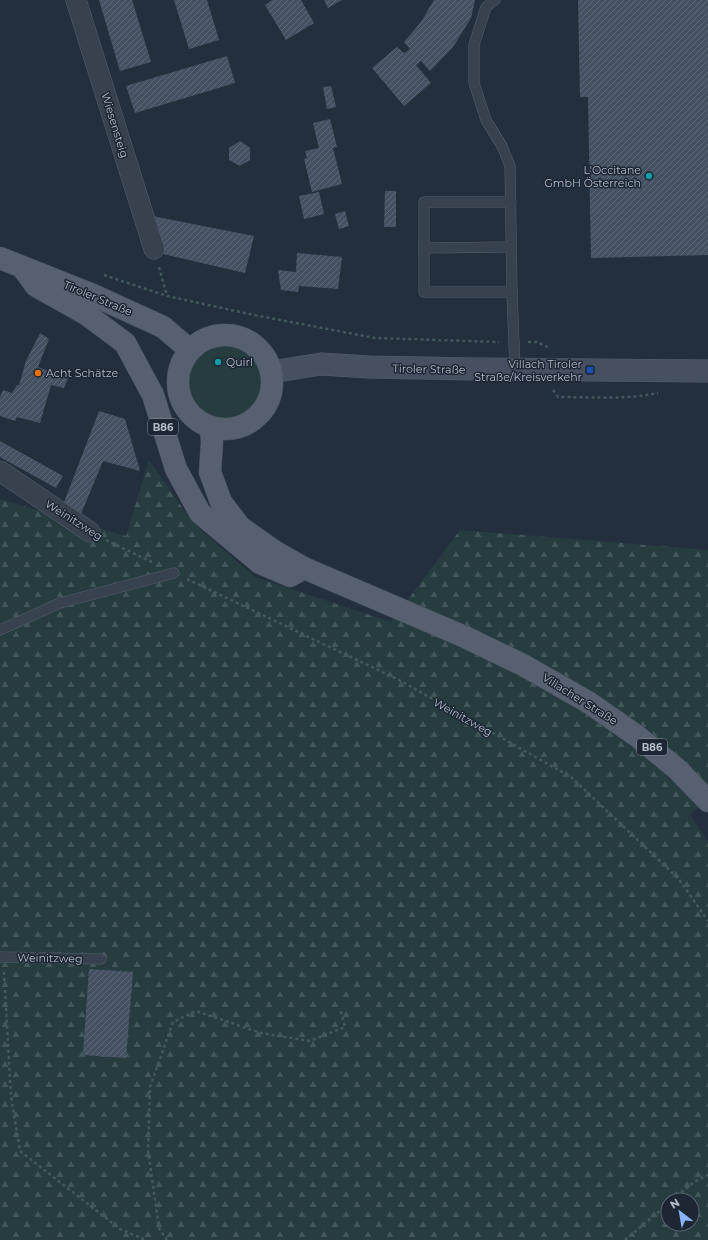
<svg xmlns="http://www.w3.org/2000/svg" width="708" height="1240" font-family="Montserrat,sans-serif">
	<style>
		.green { fill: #263c3f }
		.forest { fill: url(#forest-firs); fill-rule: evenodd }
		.building { fill: url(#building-hatch) }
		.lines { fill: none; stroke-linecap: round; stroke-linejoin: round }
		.lane-casing { stroke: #565f6c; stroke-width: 11 }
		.street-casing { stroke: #565f6c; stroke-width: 21 }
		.secondary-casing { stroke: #565f6c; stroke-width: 23 }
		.primary-casing { stroke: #414a57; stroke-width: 23 }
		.path { stroke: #44595c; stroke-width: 2.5; stroke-dasharray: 3 3; stroke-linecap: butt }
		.lane { stroke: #38414e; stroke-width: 10 }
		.street { stroke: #38414e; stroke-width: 20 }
		.secondary { stroke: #465061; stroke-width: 22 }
		.primary { stroke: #56606e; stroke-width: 22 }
		.culture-dot { fill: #0f9aa8; stroke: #1d2633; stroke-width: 1.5 }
		.transit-dot { fill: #1a4fb4; stroke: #1d2633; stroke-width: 1.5 }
		.food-dot { fill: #e8710a; stroke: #1d2633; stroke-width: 1.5 }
		.labels { text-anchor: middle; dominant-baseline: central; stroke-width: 3; stroke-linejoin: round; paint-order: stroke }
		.shield { fill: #1d2633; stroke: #878f9c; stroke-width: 1 }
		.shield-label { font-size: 10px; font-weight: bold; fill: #b4bcc9 }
		.street-label { font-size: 11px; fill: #b4bcc9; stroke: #1d2633 }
		.poi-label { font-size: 11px; fill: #b4bcc9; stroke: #1d2633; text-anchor: end }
	</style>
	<defs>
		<pattern id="forest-firs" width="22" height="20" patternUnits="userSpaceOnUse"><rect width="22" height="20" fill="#263c3f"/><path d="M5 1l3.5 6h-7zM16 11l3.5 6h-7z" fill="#435659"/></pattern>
		<pattern id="building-hatch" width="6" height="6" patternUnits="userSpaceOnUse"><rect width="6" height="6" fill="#455162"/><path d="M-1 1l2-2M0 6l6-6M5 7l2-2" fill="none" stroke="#5d6877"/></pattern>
	</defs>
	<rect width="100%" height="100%" fill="#242f3e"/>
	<!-- green -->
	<circle class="green" cx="225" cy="382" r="38"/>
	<!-- forest -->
	<path class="forest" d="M149,460L193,523L255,577L391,622L460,530L708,550V796L690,815L708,842V1240H0V499L126,536ZM668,1200H692V1224H668Z"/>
	<!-- building -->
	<g class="building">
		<polygon points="99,0 132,0 151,62 120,71"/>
		<polygon points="174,0 207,0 219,40 189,49"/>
		<polygon points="272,0 301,0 314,23 286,40 265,5"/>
		<polygon points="324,0 342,0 328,8"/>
		<polygon points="434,0 475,0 471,18 453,47 430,71 421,61 416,65 431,83 404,106 372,68 397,47 404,53 410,49 404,42 421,22"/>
		<polygon points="578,0 708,0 708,255 591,258 588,97 580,97"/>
		<polygon points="227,56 235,83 135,113 126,86"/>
		<polygon points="331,86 336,107 327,109 323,87"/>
		<polygon points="330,119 337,147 333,148 342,184 312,192 304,159 307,158 305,151 319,148 313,123"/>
		<polygon points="240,141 250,148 250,160 240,166 229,160 229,148"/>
		<polygon points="385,191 396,191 396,227 384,227"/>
		<polygon points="319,192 324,214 304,219 299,196"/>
		<polygon points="345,211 349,226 339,229 335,214"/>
		<polygon points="152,216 254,236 245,273 163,254"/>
		<polygon points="297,253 342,257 338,289 299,286 298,292 281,290 278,270 296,272"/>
		<polygon points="40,333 49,339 38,367 68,378 64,388 51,385 40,423 17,417 15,421 0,416 0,397 3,390 12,393 17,385 19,385 26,361"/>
		<polygon points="99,411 125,419 140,471 103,461 81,514 63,505"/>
		<polygon points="0,441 63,476 56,488 0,457"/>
		<polygon points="89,969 133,972 126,1058 83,1055"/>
	</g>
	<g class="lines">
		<defs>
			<g id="lane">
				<polyline points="495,0 486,7 474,45 474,83 486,120 502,146 510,166 512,292 515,369"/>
				<polyline points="511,202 424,202 424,292 512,292"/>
				<polyline points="424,248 511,247"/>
				<polyline points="0,630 60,603 174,573"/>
				<polyline points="0,957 101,959"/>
			</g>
			<g id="street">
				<polyline points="76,0 154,249"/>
				<polyline points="0,471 90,532"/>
			</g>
			<polyline id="secondary" points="271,372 321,364 369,367 473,369 708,371"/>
			<g id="primary">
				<polyline points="0,258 93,295 163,327 190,350"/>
				<polyline points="22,267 36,286 86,314 125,343 153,395 176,469 200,513 260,563 290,576 304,568"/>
				<circle cx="225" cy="382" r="47"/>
				<polyline points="211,427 212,443 210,472 221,502 240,527 274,551 304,568 465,637 523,665 588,702 637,736 677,769 708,801"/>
			</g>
		</defs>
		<!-- lane casing -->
		<use href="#lane" class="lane-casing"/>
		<!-- street casing -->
		<use href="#street" class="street-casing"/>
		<!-- secondary casing -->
		<use href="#secondary" class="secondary-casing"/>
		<!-- primary casing -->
		<use href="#primary" class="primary-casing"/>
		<!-- path -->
		<g class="path">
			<polyline points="159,267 167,296"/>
			<polyline points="104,275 167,296 254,315 375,338 499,342"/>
			<polyline points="528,342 537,342 550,348"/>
			<path d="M553,390L558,397C592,397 626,400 658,393"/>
			<polyline points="106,540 154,563"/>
			<polyline points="187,579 399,680 571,777 679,879 708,921"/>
			<polyline points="4,972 11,1096 20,1151 120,1229 146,1240"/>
			<polyline points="672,1200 694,1182 708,1175"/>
			<polyline points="167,1240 159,1228 148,1150 150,1087 173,1022 196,1011 261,1033 310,1041 345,1027 340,1008"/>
			<polyline points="625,1240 668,1204"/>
		</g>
		<!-- lane -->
		<use href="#lane" class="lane"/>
		<!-- street -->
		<use href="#street" class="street"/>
		<!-- secondary -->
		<use href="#secondary" class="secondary"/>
		<!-- primary -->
		<use href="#primary" class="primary"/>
	</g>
	<!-- markers -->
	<g class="culture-dot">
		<circle cx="649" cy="176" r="4"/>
		<circle cx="218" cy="362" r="4"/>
	</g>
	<rect class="transit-dot" x="586" y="366" width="8" height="8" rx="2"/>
	<circle class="food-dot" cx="38" cy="373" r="4"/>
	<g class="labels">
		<!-- shield labels -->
		<g class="shield">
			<rect x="148" y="419" width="30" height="16" rx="3"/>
			<rect x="637" y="739" width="30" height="16" rx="3"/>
		</g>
		<g class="shield-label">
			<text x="163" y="427">B86</text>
			<text x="652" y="747">B86</text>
		</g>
		<!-- street labels -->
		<g class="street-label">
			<text transform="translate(115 125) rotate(73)">Wiesensteig</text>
			<text transform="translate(98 298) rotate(23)">Tiroler Straße</text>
			<text transform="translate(429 369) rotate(1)">Tiroler Straße</text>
			<text transform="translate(74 520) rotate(32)">Weinitzweg</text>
			<text transform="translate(580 699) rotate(32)">Villacher Straße</text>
			<text transform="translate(463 717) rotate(29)">Weinitzweg</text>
			<text transform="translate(50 958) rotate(1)">Weinitzweg</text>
		</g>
		<!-- poi labels -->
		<g class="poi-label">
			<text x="641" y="170">L'Occitane<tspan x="641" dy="13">GmbH Österreich</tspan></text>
			<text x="226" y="362" text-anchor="start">Quirl</text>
			<text x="582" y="364">Villach Tiroler<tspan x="582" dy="13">Straße/Kreisverkehr</tspan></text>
			<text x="46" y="373" text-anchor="start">Acht Schätze</text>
		</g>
	</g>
	<!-- north arrow -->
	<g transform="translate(680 1212) rotate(329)"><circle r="19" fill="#1d2633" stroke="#59626f"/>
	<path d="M0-3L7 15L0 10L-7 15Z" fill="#8ab4f8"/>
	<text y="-6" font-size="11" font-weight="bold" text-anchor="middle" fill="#b4bcc9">N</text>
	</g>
</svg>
